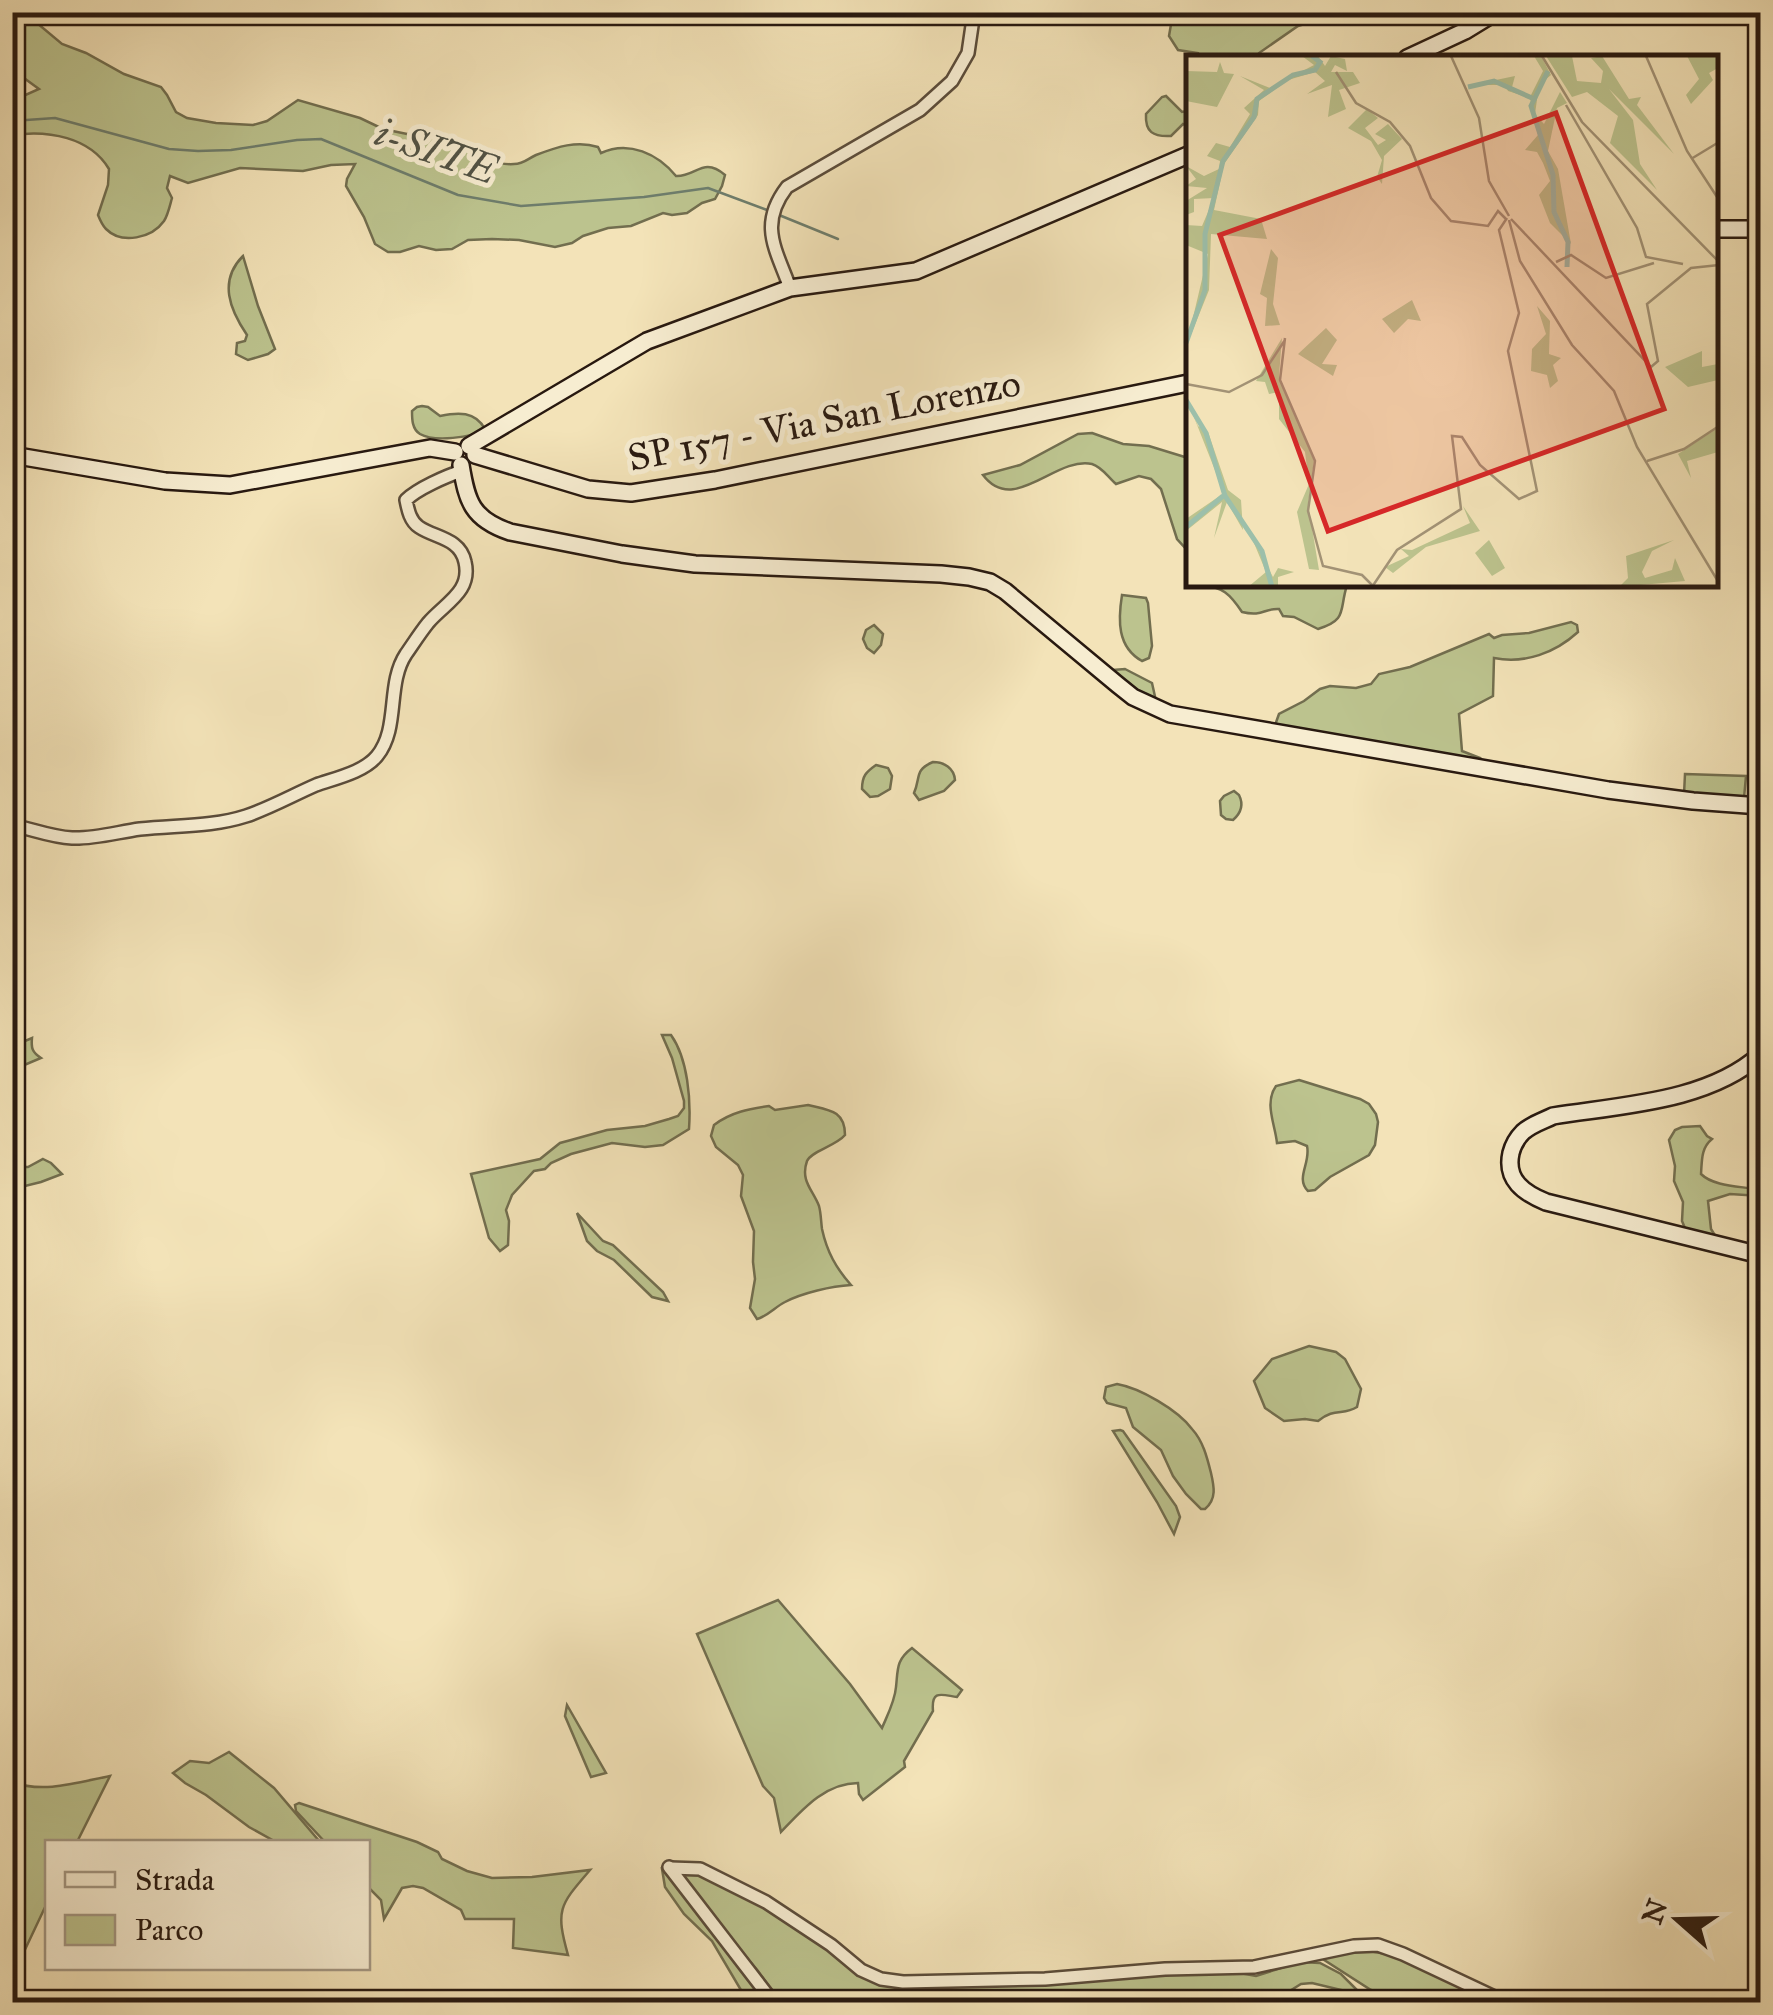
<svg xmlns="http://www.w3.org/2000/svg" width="1773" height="2015" font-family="'IM FELL Great Primer',serif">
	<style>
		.green { fill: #bcc38e; stroke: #726e4f; stroke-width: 2.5 }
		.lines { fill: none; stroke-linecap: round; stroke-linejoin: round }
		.stream { stroke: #6e7d6c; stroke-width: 2.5 }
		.street-casing { stroke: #5b4c3a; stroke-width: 16 }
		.secondary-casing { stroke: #281910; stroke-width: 20 }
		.street { stroke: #f7edd1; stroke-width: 11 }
		.secondary { stroke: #f7edd1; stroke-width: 15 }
		.labels { text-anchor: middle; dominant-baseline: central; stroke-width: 10; stroke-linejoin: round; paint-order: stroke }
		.street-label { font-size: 38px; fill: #281910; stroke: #f7edd1 }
		.water-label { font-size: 40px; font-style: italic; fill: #515346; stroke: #f7edd1 }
		.inset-river { fill: none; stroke: #9cbfaa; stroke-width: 5 }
		.inset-road { fill: none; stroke: #a29275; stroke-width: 2.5 }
		.view { fill: #d62828; fill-opacity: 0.15; stroke: #d62828; stroke-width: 5 }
		.inset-edge { fill: none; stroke: #281910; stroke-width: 5 }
	</style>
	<rect width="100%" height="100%" fill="#f3e3b8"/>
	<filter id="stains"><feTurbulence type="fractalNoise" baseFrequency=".002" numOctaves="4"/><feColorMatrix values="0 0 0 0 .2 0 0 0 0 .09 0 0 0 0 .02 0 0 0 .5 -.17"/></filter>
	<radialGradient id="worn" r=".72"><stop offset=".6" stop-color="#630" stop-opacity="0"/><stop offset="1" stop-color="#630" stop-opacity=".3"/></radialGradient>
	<!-- green -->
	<g class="green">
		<path d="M13,12L25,13L62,44L86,53L124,74L161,87L167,95L176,112L187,118L216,123L253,125L267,121L298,100L360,118L383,129L407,134L418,132L430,138L438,137C461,146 488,166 514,164C524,164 527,159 536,155C557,147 577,140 598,147L601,153C629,140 658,154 676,176C696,177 703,156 725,175L722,186L715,199L702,203L687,213L672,215L663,213L631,226L608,228L583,236L572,243L555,247L519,240L492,239L468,240L452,249L436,250L419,246L400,252H388L375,244L364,217L346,186L347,179L355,164L331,165L303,171L240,168L188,183L170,176L167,188L172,198C170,205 168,215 164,221C152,238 122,245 106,229C102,225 100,220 98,215L108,185L109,169C90,137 48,130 13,135V98L21,97L39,89L13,70Z"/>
		<path d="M1054,13V12L1118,13L1117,16C1096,24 1076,21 1055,17Z"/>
		<polygon points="1173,13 1173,12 1341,13 1298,26 1259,53 1256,58 1199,57 1198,53 1178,50 1169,36"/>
		<path d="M1166,96L1182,112L1187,111L1188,107V126L1183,124L1171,136C1153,137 1145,132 1146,114L1162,97Z"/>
		<path d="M243,256L258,306L275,349L268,354L248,360L236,354L237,343L245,341L247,335C230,310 218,281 243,256Z"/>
		<path d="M422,406L428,407L440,416C458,412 475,411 485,429C472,438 434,442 420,434C412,429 412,419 412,411L417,407Z"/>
		<path d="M1092,433L1123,444L1149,446L1188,458V551L1177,539L1161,489L1151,479L1139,476L1116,484C1108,477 1102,467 1092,464C1055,456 1014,516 983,475L1020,465L1078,434Z"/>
		<path d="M1201,585H1347C1339,610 1348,620 1318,629L1294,617L1283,616L1279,609C1264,608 1263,617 1242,612C1230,594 1223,587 1201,585Z"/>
		<path d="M1122,595L1146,598L1148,603L1152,646L1149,658L1142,661C1117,647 1118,620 1122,595Z"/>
		<path d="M1571,622L1577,625L1578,632C1555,653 1525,664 1494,658L1493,696L1459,714L1462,751L1480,758L1477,765L1274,728L1279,714L1304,701L1320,689L1330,686L1356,688L1371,684L1379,674L1410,667L1489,634L1494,638L1502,635L1529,633Z"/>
		<polygon points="874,625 883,634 881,645 874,653 867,648 863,639 866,630"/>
		<polygon points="1125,669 1152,683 1156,701 1136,695 1110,674 1113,670"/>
		<path d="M933,762C944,762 954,768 955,780L944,791L919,800L914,793C921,777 914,770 933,762Z"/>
		<path d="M876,765L888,768L892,776L890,789L878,796L870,797L862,789C862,776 866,772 876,765Z"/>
		<polygon points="1685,774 1746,776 1744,798 1684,794"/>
		<path d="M1234,791L1239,795C1244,805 1241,813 1233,820L1226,819L1221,815L1220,801L1224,796Z"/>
		<path d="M662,1035H671C688,1059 691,1100 689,1129L663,1145L645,1147L612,1143L571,1154L551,1163L545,1169L534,1171L512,1195L506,1210L509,1221L508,1245L500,1251L489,1238L471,1174L540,1159L560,1143L571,1140L607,1130L645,1126L669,1119L678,1116L684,1108V1101L672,1058Z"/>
		<path d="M32,1038C31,1048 32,1052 41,1058L22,1066L13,1067V1046Z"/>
		<path d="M1299,1080L1360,1099L1369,1104L1376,1114L1378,1122L1375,1145L1369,1155L1330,1177L1315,1190L1308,1191C1295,1178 1311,1163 1307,1146L1295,1141L1277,1143C1275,1124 1264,1103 1276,1086Z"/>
		<path d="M808,1105C828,1110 845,1110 845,1135C836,1146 811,1151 807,1161C800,1181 813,1190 819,1206C821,1213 821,1222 822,1229C827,1252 836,1268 851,1285C832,1286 802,1293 785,1302C775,1307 768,1316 757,1319L750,1308L755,1279L753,1262L754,1231L741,1196L743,1175L738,1165L716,1147L711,1136L714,1125C731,1112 749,1109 769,1106L775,1110Z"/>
		<path d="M1700,1126L1707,1136L1712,1139C1701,1148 1702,1160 1701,1174C1714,1187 1742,1186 1760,1190V1196L1730,1194L1708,1201L1711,1229L1718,1240L1687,1233L1682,1221L1683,1202L1674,1181L1675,1166L1669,1140L1675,1130L1682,1127Z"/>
		<polygon points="43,1159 51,1163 62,1174 41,1182 13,1189 13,1167 28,1167"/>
		<polygon points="577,1213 603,1241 613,1245 663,1292 668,1301 652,1297 614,1260 597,1251 587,1241"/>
		<path d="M1309,1346L1336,1352L1345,1359L1361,1389L1357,1407C1343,1416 1335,1407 1318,1421L1305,1419L1284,1421L1265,1408L1254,1381L1272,1359Z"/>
		<path d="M1117,1384C1140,1388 1178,1410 1192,1429C1203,1441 1207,1457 1211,1473C1214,1486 1217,1499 1205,1509H1201L1186,1494L1173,1476L1161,1450L1133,1427L1126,1408L1107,1403L1104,1398L1106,1387Z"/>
		<polygon points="1120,1430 1123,1431 1176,1506 1180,1517 1174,1534 1157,1502 1113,1431"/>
		<path d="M778,1600L850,1684L882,1728C887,1716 895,1701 896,1687C898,1669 896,1660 912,1648L962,1690L957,1697C942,1695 931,1689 933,1711L904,1761L905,1767L863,1800L859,1794L858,1783C825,1783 802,1810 781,1832L774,1798L763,1786L697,1634Z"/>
		<polygon points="567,1705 606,1773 591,1777 565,1716"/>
		<polygon points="229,1752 274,1788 320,1842 276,1842 249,1827 206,1795 185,1783 173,1773 190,1761 209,1763"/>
		<path d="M110,1776L77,1842H48L47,1903L13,1975V1782C43,1794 79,1782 110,1776Z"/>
		<path d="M299,1803L417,1842L438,1852L442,1859L467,1871L492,1878L532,1877L590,1870C560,1905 555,1909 568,1955L513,1948L514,1919H465L461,1910L423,1888L413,1886L402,1888L384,1919L381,1900L368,1887V1842H325L296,1811L295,1805Z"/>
		<polygon points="662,1869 667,1871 769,2002 748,2002 712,1941 684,1914 665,1887"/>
		<polygon points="692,1871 737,1890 888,1983 1229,1971 1256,1976 1300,1962 1320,1963 1341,1974 1362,1995 1312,1983 1301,1984 1272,2002 1218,2002 1210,1997 1201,1996 1189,2002 780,2002 758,1971 681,1879 679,1874"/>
		<path d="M1358,1950C1407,1952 1447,1981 1490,2002H1401L1386,1994L1371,1990L1318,1956Z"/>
	</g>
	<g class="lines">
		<!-- stream -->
		<g class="stream">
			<polyline points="12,121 55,118 169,149 198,151 231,150 297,140 321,139 458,195 521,206 644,197 708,188 767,210"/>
			<polyline points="779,215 838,239"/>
		</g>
		<defs>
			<g id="street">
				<path d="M790,288C776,249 758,225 787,187L920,110L952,81L968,53L974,12"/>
				<path d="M12,825C32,829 51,837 72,838C94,839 118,832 140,829C176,825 212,827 246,816C270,808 293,795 316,785C336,778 364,772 377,756C400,728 386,684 406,654C413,644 420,633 428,623C445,603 472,592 465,562C460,538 435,538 419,527C410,521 408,510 406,500C417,489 446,476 462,471"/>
				<polyline points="669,1867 773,2002"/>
				<polyline points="670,1868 700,1869 766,1902 831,1945 861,1970 881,1979 903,1982 1045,1979 1165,1969 1254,1967 1354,1946 1378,1945 1403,1954 1505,2002"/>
			</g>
			<g id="secondary">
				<polyline points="1407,58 1465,31 1496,12"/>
				<polyline points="1716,229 1760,229"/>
				<polyline points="469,446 647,341 790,288 916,271 1188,155"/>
				<polyline points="12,455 165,481 230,485 430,448 455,452"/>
				<polyline points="475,455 588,489 631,493 715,480 1188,383"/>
				<path d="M461,465C467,502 472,519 510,532L622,554L695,564L941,574L969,577L990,582L1005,591L1118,685L1133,697L1170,714L1608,790L1693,801L1760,806"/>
				<path d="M1760,1055C1707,1102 1621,1105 1553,1116C1543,1121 1532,1124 1523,1132C1517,1138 1513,1145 1511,1153C1505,1180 1524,1193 1546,1202L1760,1255"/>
			</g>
		</defs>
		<!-- street casing -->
		<use href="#street" class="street-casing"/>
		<!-- secondary casing -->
		<use href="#secondary" class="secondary-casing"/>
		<!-- street -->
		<use href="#street" class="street"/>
		<!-- secondary -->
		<use href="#secondary" class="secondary"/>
	</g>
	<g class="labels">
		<!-- street labels -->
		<g class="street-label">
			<text transform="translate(824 420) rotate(-11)">SP 157 - Via San Lorenzo</text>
		</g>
		<!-- water labels -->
		<g class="water-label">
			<text transform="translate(436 151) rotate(19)">i-SITE</text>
		</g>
	</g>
	<!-- overview -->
	<g transform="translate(1186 55)">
		<rect width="532" height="532" fill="#f3e3b8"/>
		<path d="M116,1H132L139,11L145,1L159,4L161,16L149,10L145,17H167L174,28L153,35L160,54L142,62L146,30L121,39L139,26L129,17L102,25L73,46L72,60L38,109L28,155L75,164L81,184L25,179L23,235L0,292L22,199L0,190V170L16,171L28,143L8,144V157L0,160V146L21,133L0,131L10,124L0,111L18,121L33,114L34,106L21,101L30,88L44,92L64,59L58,53L78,35L54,21L84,33L128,10ZM348,1H355L365,20L353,30L349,59L358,69L374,37L381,48L371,53L362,96L372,114L385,189L364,168L353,140L364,126L357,108L351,97L339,95L352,80L344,43L322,36L319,30H286L329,21L325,36L344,42L357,16ZM360,1H386L391,26L415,28L417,16L405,3L416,1L443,44L455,42L451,50L488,99L423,34L447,65L454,109L471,135L424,88L432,61L401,37L386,42ZM501,1H532V13L523,18L527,25L505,49L500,40L513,24ZM34,7L38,18L48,19L31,52L0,46V16L31,17ZM181,54L192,63L179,73L192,90L200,85L189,79L202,69L216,84L198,101L196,129L191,122L196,105L185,86L162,73ZM85,194L92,203L87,249L94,270L79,271L81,243L74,239ZM226,245L235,266L222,264L208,278L196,264ZM351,251L364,266L363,299L375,303L367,310L372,326L364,333L361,320L345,316L346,294L360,279ZM140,273L151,285L136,309L151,310L147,321L112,299ZM96,283L93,321L128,406L122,449L133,515L123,514L111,457L123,429L119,397L93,364V337L83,339L79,327L70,326ZM516,296V312L532,309V325L502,332L479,312ZM0,342L12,371L22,377L42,435L55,445L57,475L41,447L28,483L36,447L0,476V464L38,438ZM532,373V397L501,406L505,423L492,399ZM277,451L294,476L240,492L207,518L199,512L223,501L215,494L226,495L284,468ZM63,476L87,522L92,513L108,517L92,522V532H62L80,517ZM303,485L319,513L306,521L289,498ZM488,485L466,496L456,517L459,523L486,515L489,503L499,526L433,532L442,523L440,501Z" fill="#bcc38e"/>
		<path class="inset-river" d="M362,16L345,51L367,120L368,157L382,187L381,212M282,32L308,26L346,43M0,288L19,235V179L37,106L68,62L71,44L107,20L129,15L134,7L126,1M0,345L20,378L39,441L76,496L86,532M0,472L37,441"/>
		<path class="inset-road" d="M265,1L293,63L303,126L323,161M356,1L396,67L533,207M460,1L501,96L533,145M150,17L170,48L204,67L224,91L245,143L265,166L302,171L312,156L320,164M380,50L451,173L460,202L497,209M505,104L533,87M325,164L465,312L472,306L461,249L505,213L533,210M323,165L334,206L386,290L428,336L451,392L533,528M370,207L385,200L420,223L468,208M99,283L94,325L129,406L122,456L137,511L176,520L187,531M0,329L43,337L76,320L99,285M461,406L498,394L533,371M186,532L211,495L275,454L266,381L276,382L294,410L333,444L351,436L322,296L333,258L313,175L321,163"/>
		<path class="view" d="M370,58L478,354L142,476L34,180Z"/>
		<rect width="532" height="532" class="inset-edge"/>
	</g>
	<!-- margin -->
	<rect width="1773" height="2015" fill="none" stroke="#f3e3b8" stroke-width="50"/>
	<rect x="15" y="15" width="1743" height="1985" fill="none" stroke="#281910" stroke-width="5"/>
	<rect x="25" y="25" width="1723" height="1965" fill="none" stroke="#281910" stroke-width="2.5"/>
	<!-- legend -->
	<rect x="45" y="1840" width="325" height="130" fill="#f7edd1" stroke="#a49884" stroke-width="2.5"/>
	<rect x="65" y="1872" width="50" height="15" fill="#f7edd1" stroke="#a49884" stroke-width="2.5"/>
	<text x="135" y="1890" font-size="30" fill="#281910">Strada</text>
	<rect x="65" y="1915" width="50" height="30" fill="#bcc38e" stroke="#a49884" stroke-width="2.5"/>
	<text x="135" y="1940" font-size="30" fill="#281910">Parco</text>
	<!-- north arrow -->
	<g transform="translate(1678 1920) rotate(290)" stroke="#f7edd1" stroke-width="8" paint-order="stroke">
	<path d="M0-8L18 38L0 25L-18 38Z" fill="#281910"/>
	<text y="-15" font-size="28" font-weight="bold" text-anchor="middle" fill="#281910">N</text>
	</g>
	<rect width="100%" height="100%" filter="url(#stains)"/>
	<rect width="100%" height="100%" fill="url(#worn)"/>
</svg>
